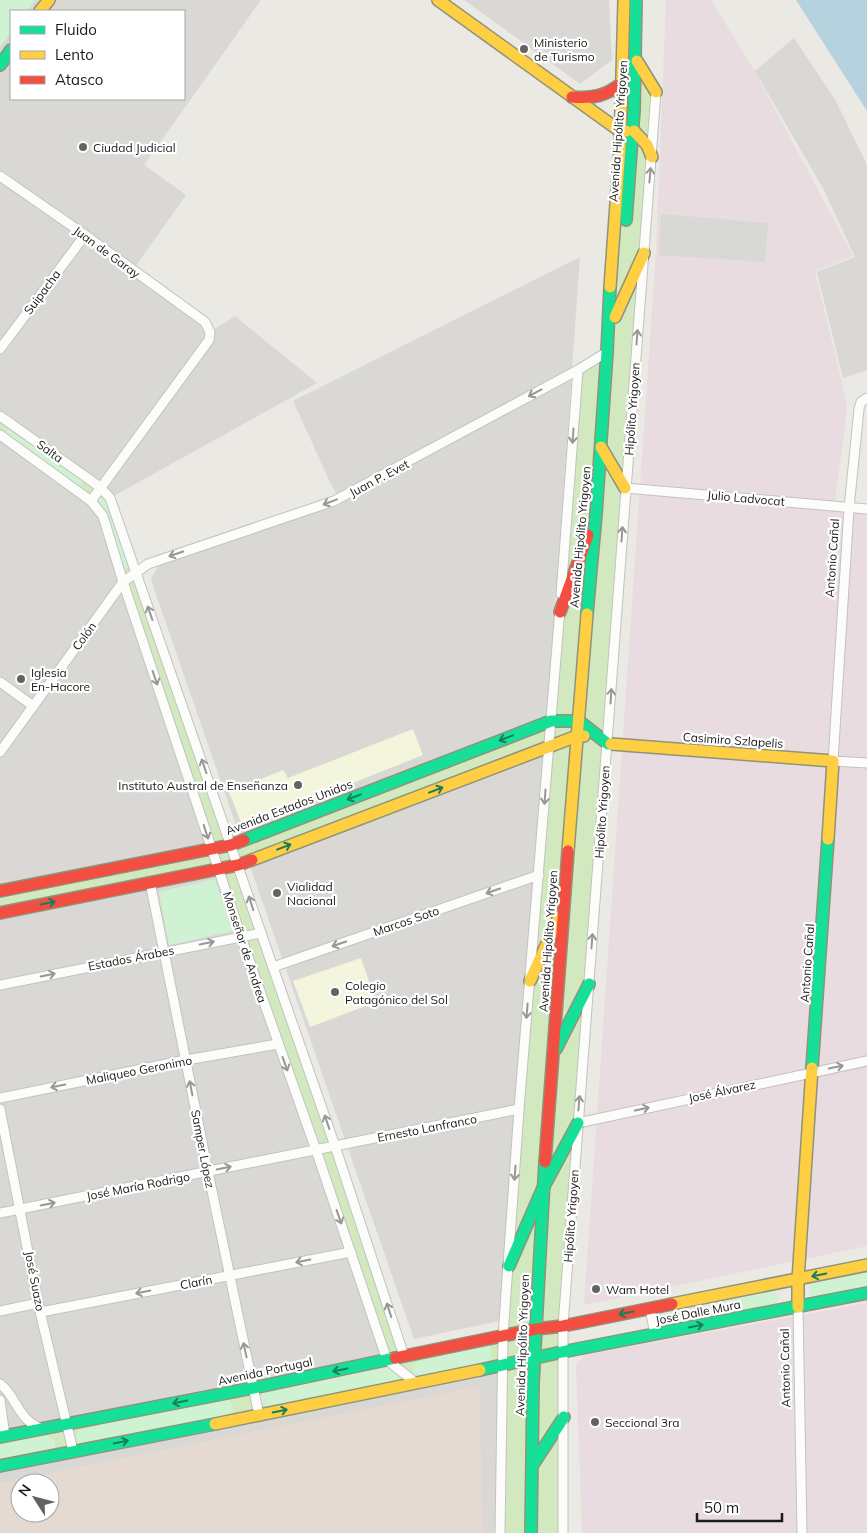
<svg xmlns="http://www.w3.org/2000/svg" width="867" height="1533" font-family="Mulish,sans-serif">
	<style>
		.residential { fill: #d9d8d5; fill-rule: evenodd }
		.industrial { fill: #e8dce1 }
		.education { fill: #f3f5dc }
		.military { fill: #e5dad2; fill-rule: evenodd }
		.grass { fill: #d2e9c0; fill-rule: evenodd }
		.park { fill: #cff2d2 }
		.parking { fill: #d8d8d5 }
		.water { fill: #b5d2de }
		.lines { fill: none; stroke-linecap: round; stroke-linejoin: round }
		.street-casing { stroke: #c2c2bf; stroke-width: 11 }
		.fast-casing { stroke: #8f937b; stroke-width: 14 }
		.slow-casing { stroke: #8f937b; stroke-width: 14 }
		.jam-casing { stroke: #8f937b; stroke-width: 14 }
		.street { stroke: #fcfcfb; stroke-width: 9 }
		.fast { stroke: #16e098; stroke-width: 11 }
		.slow { stroke: #ffcf43; stroke-width: 11 }
		.jam { stroke: #f24e42; stroke-width: 11 }
		.oneway { stroke: #979796 }
		.oneway2 { stroke: #187e5a }
		.poi-dot { fill: #636361; stroke: #fff; stroke-width: 2 }
		.labels { text-anchor: middle; dominant-baseline: central; stroke-width: 4.5; stroke-linejoin: round; paint-order: stroke }
		.poi-label { font-size: 12px; fill: #1b1b1b; stroke: #fff; text-anchor: start }
		.street-label { font-size: 12px; fill: #1b1b1b; stroke: #fff }
	</style>
	<rect width="100%" height="100%" fill="#eae9e3"/>
	<!-- residential -->
	<g class="residential">
		<path d="M0,0H261L144,165L186,195L133,270L205,322L210,332L235,316L317,383L110,498L404,1356L503,1336L563,1533H0ZM11,11H184V99H11ZM20,1483H50V1513H20Z"/>
		<polygon points="464,0 609,0 612,60 580,84"/>
		<polygon points="794,38 836,101 867,165 867,370 843,378 817,272 855,257 824,190 755,71"/>
		<polygon points="580,257 504,1320 414,1339 151,580 158,566 341,502 330,482 293,401"/>
	</g>
	<!-- industrial -->
	<g class="industrial">
		<polygon points="666,0 711,0 757,75 853,256 815,272 846,399 846,418 834,509 867,512 867,1246 584,1305 656,252"/>
		<polygon points="867,1303 867,1533 582,1533 576,1365 585,1355"/>
	</g>
	<!-- education -->
	<g class="education">
		<polygon points="413,729 423,755 243,827 229,792 283,770 288,778"/>
		<polygon points="361,958 376,1002 310,1027 293,981"/>
	</g>
	<!-- military -->
	<path class="military" d="M479,1386L483,1533H0V1483ZM20,1483H50V1513H20Z"/>
	<!-- grass -->
	<path class="grass" d="M637,61L656,92L563,1326V1533H500L503,1364L0,1466V1437L387,1360L219,869L0,913V891L211,849L103,516L91,500L0,435V416L110,498L232,845L551,721L578,370L607,351ZM549,749L503,1336L404,1356L239,865Z"/>
	<!-- park -->
	<g class="park">
		<polygon points="0,0 35,0 27,11 11,11 11,32 0,47"/>
		<polygon points="8,429 83,481 78,488 4,434"/>
		<polygon points="101,495 108,501 131,566 122,570 97,503"/>
		<polygon points="215,879 233,931 169,945 159,892"/>
		<polygon points="867,1272 867,1286 816,1297 810,1294 809,1284"/>
		<polygon points="773,1291 780,1296 776,1305 663,1326 657,1321 659,1315 669,1313"/>
		<path d="M490,1344L491,1363L425,1380C418,1376 413,1375 412,1366L417,1362Z"/>
		<polygon points="386,1366 395,1367 403,1380 280,1408 265,1406 260,1401 262,1394"/>
		<polygon points="229,1399 234,1409 229,1418 89,1447 77,1444 76,1438 78,1431 104,1423"/>
		<polygon points="46,1435 54,1440 55,1450 0,1462 0,1445"/>
	</g>
	<!-- parking -->
	<polygon class="parking" points="661,214 768,223 765,262 659,255"/>
	<!-- water -->
	<polygon class="water" points="796,0 867,0 867,111"/>
	<g class="lines">
		<defs>
			<g id="street">
				<polyline points="0,176 85,235 205,322 210,332 209,340 91,501"/>
				<polyline points="0,349 85,235"/>
				<polyline points="867,398 861,402 859,409 849,508 833,761 867,763"/>
				<polyline points="0,416 100,487 110,498 335,1146 404,1356"/>
				<polyline points="0,435 91,501 103,516 123,582 241,937 316,1150 387,1360 416,1383"/>
				<polyline points="625,488 867,509"/>
				<polyline points="561,594 578,370"/>
				<polyline points="0,682 33,706"/>
				<polyline points="0,752 123,582 148,564 334,501 578,370 607,352"/>
				<polyline points="150,882 208,1172 259,1415"/>
				<polyline points="273,967 539,875"/>
				<polyline points="0,985 261,933"/>
				<polyline points="0,1098 186,1060 278,1044"/>
				<polyline points="0,1109 38,1303 73,1451"/>
				<polyline points="578,1123 867,1061"/>
				<polyline points="0,1213 519,1109"/>
				<polyline points="798,1307 802,1533"/>
				<polyline points="650,1309 655,1334"/>
				<polyline points="0,1311 38,1303"/>
				<polyline points="41,1312 351,1252"/>
				<path d="M0,1384C14,1394 17,1413 31,1423C34,1426 38,1427 42,1429"/>
				<polyline points="0,1400 5,1436"/>
				<polyline points="500,1533 503,1336 519,1109 560,609"/>
				<polyline points="563,1533 563,1326 656,92"/>
			</g>
			<g id="fast">
				<polyline points="0,65 11,50"/>
				<polyline points="626,220 634,110 636,0"/>
				<polyline points="587,614 596,514 607,352 610,287"/>
				<polyline points="244,840 551,721 579,721 608,744 611,744"/>
				<polyline points="556,1049 589,984"/>
				<polyline points="812,1068 828,839"/>
				<polyline points="509,1266 543,1188 578,1123"/>
				<polyline points="480,1370 562,1352 867,1293"/>
				<polyline points="0,1437 253,1388 395,1358"/>
				<polyline points="0,1466 215,1424"/>
				<polyline points="532,1466 564,1417"/>
				<polyline points="531,1533 533,1383 545,1162"/>
			</g>
			<g id="slow">
				<polyline points="438,0 620,131 626,131"/>
				<polyline points="40,11 49,0"/>
				<polyline points="637,61 656,92"/>
				<polyline points="634,131 647,145 652,157"/>
				<polyline points="610,287 620,148 624,0"/>
				<polyline points="615,317 644,253"/>
				<polyline points="601,447 625,488"/>
				<polyline points="611,744 833,761 828,839"/>
				<polyline points="568,851 587,614"/>
				<polyline points="252,860 577,736 584,736"/>
				<polyline points="530,981 559,917"/>
				<polyline points="672,1304 867,1265"/>
				<polyline points="798,1307 798,1280 812,1068"/>
				<polyline points="215,1424 480,1370"/>
			</g>
			<g id="jam">
				<path d="M572,97C592,99 606,96 622,83"/>
				<polyline points="560,612 588,535"/>
				<polyline points="0,891 231,845 244,840"/>
				<polyline points="0,913 238,865 252,860"/>
				<polyline points="545,1162 568,851"/>
				<polyline points="395,1358 536,1329 563,1326 672,1304"/>
			</g>
		</defs>
		<!-- street casing -->
		<use href="#street" class="street-casing"/>
		<!-- fast casing -->
		<use href="#fast" class="fast-casing"/>
		<!-- slow casing -->
		<use href="#slow" class="slow-casing"/>
		<!-- jam casing -->
		<use href="#jam" class="jam-casing"/>
		<!-- street -->
		<use href="#street" class="street"/>
		<!-- fast -->
		<use href="#fast" class="fast"/>
		<!-- slow -->
		<use href="#slow" class="slow"/>
		<!-- jam -->
		<use href="#jam" class="jam"/>
	</g>
	<!-- one-way arrows -->
	<defs><path id="oneway-shaft" d="M-6 0H5M1.5-3L5.5 0L1.5 3" fill="none" stroke-width="1.6" stroke-linecap="round" stroke-linejoin="round" transform="scale(1.25)"/></defs>
	<g class="oneway">
		<use href="#oneway-shaft" transform="translate(650 175) rotate(-85)"/>
		<use href="#oneway-shaft" transform="translate(637 337) rotate(-86)"/>
		<use href="#oneway-shaft" transform="translate(535 393) rotate(152)"/>
		<use href="#oneway-shaft" transform="translate(573 436) rotate(94)"/>
		<use href="#oneway-shaft" transform="translate(330 502) rotate(159)"/>
		<use href="#oneway-shaft" transform="translate(622 534) rotate(-86)"/>
		<use href="#oneway-shaft" transform="translate(176 554) rotate(161)"/>
		<use href="#oneway-shaft" transform="translate(150 613) rotate(-109)"/>
		<use href="#oneway-shaft" transform="translate(155 678) rotate(71)"/>
		<use href="#oneway-shaft" transform="translate(611 696) rotate(-86)"/>
		<use href="#oneway-shaft" transform="translate(204 766) rotate(-109)"/>
		<use href="#oneway-shaft" transform="translate(545 797) rotate(94)"/>
		<use href="#oneway-shaft" transform="translate(206 832) rotate(72)"/>
		<use href="#oneway-shaft" transform="translate(493 891) rotate(161)"/>
		<use href="#oneway-shaft" transform="translate(251 903) rotate(-108)"/>
		<use href="#oneway-shaft" transform="translate(592 941) rotate(-86)"/>
		<use href="#oneway-shaft" transform="translate(207 943) rotate(-11)"/>
		<use href="#oneway-shaft" transform="translate(339 944) rotate(161)"/>
		<use href="#oneway-shaft" transform="translate(48 975) rotate(-12)"/>
		<use href="#oneway-shaft" transform="translate(527 1011) rotate(95)"/>
		<use href="#oneway-shaft" transform="translate(285 1064) rotate(70)"/>
		<use href="#oneway-shaft" transform="translate(836 1067) rotate(-12)"/>
		<use href="#oneway-shaft" transform="translate(58 1086) rotate(169)"/>
		<use href="#oneway-shaft" transform="translate(191 1088) rotate(-101)"/>
		<use href="#oneway-shaft" transform="translate(579 1103) rotate(-85)"/>
		<use href="#oneway-shaft" transform="translate(642 1109) rotate(-12)"/>
		<use href="#oneway-shaft" transform="translate(327 1122) rotate(-109)"/>
		<use href="#oneway-shaft" transform="translate(224 1168) rotate(-11)"/>
		<use href="#oneway-shaft" transform="translate(515 1173) rotate(94)"/>
		<use href="#oneway-shaft" transform="translate(48 1204) rotate(-11)"/>
		<use href="#oneway-shaft" transform="translate(339 1217) rotate(71)"/>
		<use href="#oneway-shaft" transform="translate(303 1261) rotate(169)"/>
		<use href="#oneway-shaft" transform="translate(143 1292) rotate(169)"/>
		<use href="#oneway-shaft" transform="translate(389 1310) rotate(-108)"/>
		<use href="#oneway-shaft" transform="translate(245 1350) rotate(-102)"/>
	</g>
	<g class="oneway2">
		<use href="#oneway-shaft" transform="translate(506 738) rotate(159)"/>
		<use href="#oneway-shaft" transform="translate(436 790) rotate(-21)"/>
		<use href="#oneway-shaft" transform="translate(354 797) rotate(159)"/>
		<use href="#oneway-shaft" transform="translate(284 847) rotate(-21)"/>
		<use href="#oneway-shaft" transform="translate(48 903) rotate(-11)"/>
		<use href="#oneway-shaft" transform="translate(819 1275) rotate(168)"/>
		<use href="#oneway-shaft" transform="translate(626 1313) rotate(169)"/>
		<use href="#oneway-shaft" transform="translate(696 1326) rotate(-11)"/>
		<use href="#oneway-shaft" transform="translate(340 1370) rotate(168)"/>
		<use href="#oneway-shaft" transform="translate(180 1402) rotate(169)"/>
		<use href="#oneway-shaft" transform="translate(280 1411) rotate(-11)"/>
		<use href="#oneway-shaft" transform="translate(121 1442) rotate(-11)"/>
	</g>
	<!-- markers -->
	<g class="poi-dot">
		<circle cx="524" cy="49" r="5"/>
		<circle cx="83" cy="147" r="5"/>
		<circle cx="21" cy="679" r="5"/>
		<circle cx="298" cy="785" r="5"/>
		<circle cx="277" cy="893" r="5"/>
		<circle cx="335" cy="992" r="5"/>
		<circle cx="596" cy="1289" r="5"/>
		<circle cx="595" cy="1422" r="5"/>
	</g>
	<g class="labels">
		<!-- poi labels -->
		<g class="poi-label">
			<text x="534" y="42">Ministerio<tspan x="534" dy="14">de Turismo</tspan></text>
			<text x="93" y="147">Ciudad Judicial</text>
			<text x="31" y="672">Iglesia<tspan x="31" dy="14">En-Hacore</tspan></text>
			<text x="288" y="785" text-anchor="end">Instituto Austral de Enseñanza</text>
			<text x="287" y="886">Vialidad<tspan x="287" dy="14">Nacional</tspan></text>
			<text x="345" y="985">Colegio<tspan x="345" dy="14">Patagónico del Sol</tspan></text>
			<text x="606" y="1289">Wam Hotel</text>
			<text x="605" y="1422">Seccional 3ra</text>
		</g>
		<!-- street labels -->
		<g class="street-label">
			<text transform="translate(618 131) rotate(-86)">Avenida Hipólito Yrigoyen</text>
			<text transform="translate(107 252) rotate(36)">Juan de Garay</text>
			<text transform="translate(42 292) rotate(-53)">Suipacha</text>
			<text transform="translate(632 409) rotate(-86)">Hipólito Yrigoyen</text>
			<text transform="translate(50 451) rotate(36)">Salta</text>
			<text transform="translate(379 478) rotate(-28)">Juan P. Evet</text>
			<text transform="translate(746 498) rotate(5)">Julio Ladvocat</text>
			<text transform="translate(580 537) rotate(-85)">Avenida Hipólito Yrigoyen</text>
			<text transform="translate(832 558) rotate(-86)">Antonio Cañal</text>
			<text transform="translate(84 636) rotate(-54)">Colón</text>
			<text transform="translate(733 740) rotate(4)">Casimiro Szlapelis</text>
			<text transform="translate(289 807) rotate(-21)">Avenida Estados Unidos</text>
			<text transform="translate(602 812) rotate(-86)">Hipólito Yrigoyen</text>
			<text transform="translate(406 921) rotate(-19)">Marcos Soto</text>
			<text transform="translate(548 941) rotate(-86)">Avenida Hipólito Yrigoyen</text>
			<text transform="translate(245 947) rotate(72)">Monseñor de Andrea</text>
			<text transform="translate(131 958) rotate(-11)">Estados Árabes</text>
			<text transform="translate(807 963) rotate(-86)">Antonio Cañal</text>
			<text transform="translate(139 1070) rotate(-11)">Maliqueo Geronimo</text>
			<text transform="translate(722 1091) rotate(-12)">José Álvarez</text>
			<text transform="translate(427 1128) rotate(-11)">Ernesto Lanfranco</text>
			<text transform="translate(203 1149) rotate(79)">Samper López</text>
			<text transform="translate(138 1186) rotate(-11)">José María Rodrigo</text>
			<text transform="translate(571 1216) rotate(-86)">Hipólito Yrigoyen</text>
			<text transform="translate(35 1281) rotate(79)">José Suazo</text>
			<text transform="translate(196 1282) rotate(-11)">Clarín</text>
			<text transform="translate(698 1312) rotate(-11)">José Dalle Mura</text>
			<text transform="translate(522 1345) rotate(-88)">Avenida Hipólito Yrigoyen</text>
			<text transform="translate(785 1368) rotate(-91)">Antonio Cañal</text>
			<text transform="translate(265 1371) rotate(-12)">Avenida Portugal</text>
		</g>
	</g>
	<!-- legend -->
	<rect x="10" y="10" width="175" height="90" fill="#ffffff" stroke="#a4a4a4"/>
	<rect x="20" y="26" width="25" height="8" fill="#16e098" stroke="#a4a4a4"/>
	<text x="55" y="35" font-size="15" fill="#1b1b1b">Fluido</text>
	<rect x="20" y="51" width="25" height="8" fill="#ffcf43" stroke="#a4a4a4"/>
	<text x="55" y="60" font-size="15" fill="#1b1b1b">Lento</text>
	<rect x="20" y="76" width="25" height="8" fill="#f24e42" stroke="#a4a4a4"/>
	<text x="55" y="85" font-size="15" fill="#1b1b1b">Atasco</text>
	<!-- north arrow -->
	<g transform="translate(35 1498) rotate(306)"><circle r="24" fill="#ffffff" stroke="#a4a4a4"/>
	<path d="M0-4L9 19L0 12L-9 19Z" fill="#636361"/>
	<text y="-8" font-size="14" font-weight="bold" text-anchor="middle" fill="#1b1b1b">N</text>
	</g>
	<!-- scale -->
	<path d="M697 1513v8h85v-8" fill="none" stroke="#1b1b1b" stroke-width="2.5"/>
	<text x="704" y="1513" font-size="15" fill="#1b1b1b" stroke="#ffffff" stroke-width="4" paint-order="stroke">50 m</text>
</svg>
